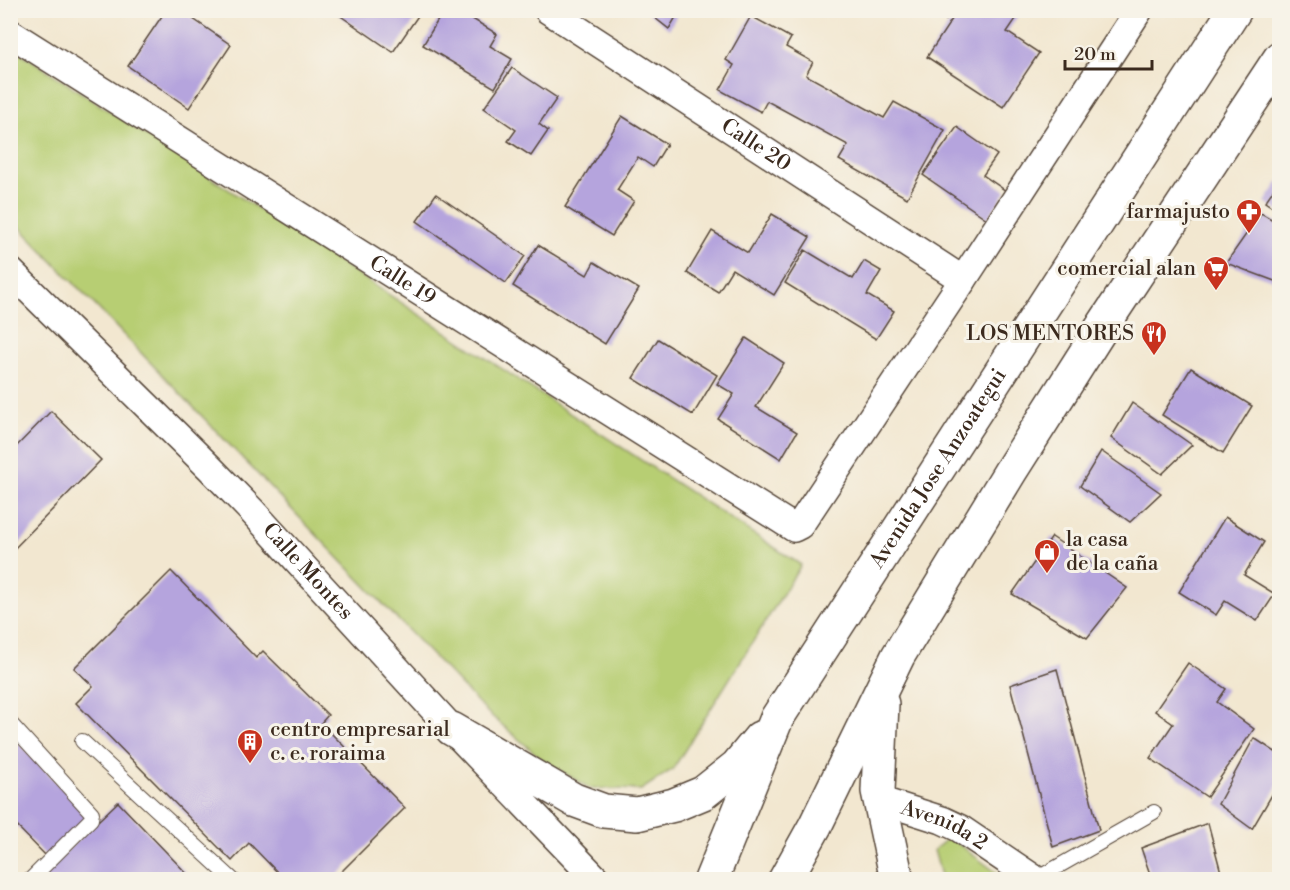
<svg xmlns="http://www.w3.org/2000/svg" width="1290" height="890" font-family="'Libre Bodoni',serif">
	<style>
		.green { fill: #b7ce73; stroke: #797c48; stroke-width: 1.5 }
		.building { fill: #b5a4dd }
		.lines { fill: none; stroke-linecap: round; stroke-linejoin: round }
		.lane-casing { stroke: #564639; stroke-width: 16 }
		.street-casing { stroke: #564639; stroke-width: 30 }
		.secondary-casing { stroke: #564639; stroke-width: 36 }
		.lane { stroke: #fff; stroke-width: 14 }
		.street { stroke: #fff; stroke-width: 27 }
		.secondary { stroke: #fff; stroke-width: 33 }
		.labels { text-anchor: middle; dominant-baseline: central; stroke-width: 6; stroke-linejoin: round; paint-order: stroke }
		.street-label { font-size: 21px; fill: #3b2a1e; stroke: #f7f3e8 }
		.poi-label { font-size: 21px; fill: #3b2a1e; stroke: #f7f3e8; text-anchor: end }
	</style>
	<rect width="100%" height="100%" fill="#f7f3e8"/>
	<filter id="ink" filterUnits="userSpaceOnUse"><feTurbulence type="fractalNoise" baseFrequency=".0167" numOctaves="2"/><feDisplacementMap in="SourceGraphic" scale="12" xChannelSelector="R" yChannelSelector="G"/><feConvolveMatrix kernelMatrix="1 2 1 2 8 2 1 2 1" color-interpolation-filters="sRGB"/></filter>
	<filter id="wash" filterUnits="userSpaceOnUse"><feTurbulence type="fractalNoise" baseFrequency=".008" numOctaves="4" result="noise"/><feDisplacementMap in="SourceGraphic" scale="24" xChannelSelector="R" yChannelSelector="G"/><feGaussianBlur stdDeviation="1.35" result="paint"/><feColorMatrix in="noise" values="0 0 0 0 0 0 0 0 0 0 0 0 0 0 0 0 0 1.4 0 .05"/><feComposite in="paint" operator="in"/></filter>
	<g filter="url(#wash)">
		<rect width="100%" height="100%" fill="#f2e7d0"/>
		<!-- green -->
		<g class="green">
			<polygon points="10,46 801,565 673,769 641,790 589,788 543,760 487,712 11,218"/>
			<polygon points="949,837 1005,879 942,879 934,850"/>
		</g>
		<g id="blocks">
			<!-- building -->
			<g class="building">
				<polygon points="166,10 180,10 231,45 189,108 128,66"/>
				<polygon points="332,10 422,10 393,52"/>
				<polygon points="444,10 458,10 497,34 490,46 512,59 495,88 423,45"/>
				<polygon points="645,10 680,10 669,29"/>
				<polygon points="930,10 952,10 946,20"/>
				<polygon points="958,10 1022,10 1007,32 1039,53 1003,107 927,57"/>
				<polygon points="751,16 791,38 786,47 813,62 806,75 884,118 894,102 945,130 907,198 839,160 848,145 767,101 761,112 720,90 734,65 726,60"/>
				<polygon points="512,68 557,98 539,124 548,131 531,156 508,141 516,130 484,108"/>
				<polygon points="622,116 667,144 653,167 638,157 617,190 634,201 612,236 565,207"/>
				<polygon points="957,127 997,155 983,175 1006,191 987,219 923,175"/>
				<polygon points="1280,180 1280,212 1265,202"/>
				<polygon points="436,194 525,256 506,283 417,221"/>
				<polygon points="1261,213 1280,224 1280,283 1226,263"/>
				<polygon points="772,214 810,237 774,295 732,269 718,292 687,273 712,231 748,253"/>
				<polygon points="538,245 587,275 594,262 639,289 605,344 513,286"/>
				<polygon points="805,250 853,279 864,261 881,271 867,295 894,311 876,339 785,283"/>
				<polygon points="746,338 784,363 756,407 797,432 781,459 718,419 734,394 717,384"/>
				<polygon points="658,339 717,375 693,415 633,378"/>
				<polygon points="1191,368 1252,406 1223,453 1162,415"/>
				<polygon points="1132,403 1192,445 1162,474 1111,438"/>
				<polygon points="51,411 101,460 10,553 10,453"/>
				<polygon points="1101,451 1161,493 1130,522 1080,486"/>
				<polygon points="1225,517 1264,542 1244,575 1275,594 1257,621 1225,601 1216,615 1179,592"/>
				<polygon points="1052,537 1127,588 1087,638 1012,594"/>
				<polygon points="171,571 256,658 263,651 328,715 321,723 405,808 333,880 285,880 249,843 232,861 76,703 93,686 74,668"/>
				<polygon points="1188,663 1226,689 1217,702 1254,729 1207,797 1150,758 1173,724 1155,711"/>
				<polygon points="1057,669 1099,830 1053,847 1010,685"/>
				<polygon points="14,738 91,818 49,859 10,819 10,741"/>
				<polygon points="1254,738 1280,755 1280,781 1252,829 1218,804"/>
				<polygon points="118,802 193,880 36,880"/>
				<polygon points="1208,823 1223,880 1152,880 1141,848"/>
			</g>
		</g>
	</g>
	<g filter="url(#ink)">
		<use href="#blocks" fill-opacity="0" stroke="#564639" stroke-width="1.5"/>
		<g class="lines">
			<defs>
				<g id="lane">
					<polyline points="10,723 92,813 91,819 30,880"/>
					<polyline points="82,741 233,880"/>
					<polyline points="1036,879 1154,812"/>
				</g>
				<g id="street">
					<path id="s1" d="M548,10L963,280"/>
					<path id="s2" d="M10,33L794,528L800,525L963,280L1139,10"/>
					<path id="s3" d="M10,271L210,468L252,511L452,729L597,880"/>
					<path id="s4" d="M879,800L942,820L959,828L1036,880"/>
				</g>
				<g id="secondary">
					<polyline points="882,704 878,791 897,880"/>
					<polyline points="452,729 574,800 604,811 637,814 674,805 703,793 737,766 760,738"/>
					<path id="s5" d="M711,880L777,718L1235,10"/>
					<polyline points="785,880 815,826 898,656 1010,472 1104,324 1280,58"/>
				</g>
			</defs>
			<!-- lane casing -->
			<use href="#lane" class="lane-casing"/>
			<!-- street casing -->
			<use href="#street" class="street-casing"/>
			<!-- secondary casing -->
			<use href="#secondary" class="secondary-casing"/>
			<!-- lane -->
			<use href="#lane" class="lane"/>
			<!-- street -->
			<use href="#street" class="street"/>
			<!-- secondary -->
			<use href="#secondary" class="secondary"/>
		</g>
	</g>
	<!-- icons -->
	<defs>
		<symbol id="pharmacy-pin" viewBox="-11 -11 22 30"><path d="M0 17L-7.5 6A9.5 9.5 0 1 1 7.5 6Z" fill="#c8321e" stroke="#f7f3e8"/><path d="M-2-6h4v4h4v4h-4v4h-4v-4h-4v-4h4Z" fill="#fff"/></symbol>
		<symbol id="supermarket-pin" viewBox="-11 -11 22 30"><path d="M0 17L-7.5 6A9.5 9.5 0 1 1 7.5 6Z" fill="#c8321e" stroke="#f7f3e8"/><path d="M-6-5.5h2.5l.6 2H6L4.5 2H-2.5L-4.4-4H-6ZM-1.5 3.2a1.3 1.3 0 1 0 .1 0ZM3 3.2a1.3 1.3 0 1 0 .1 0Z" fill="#fff"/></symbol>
		<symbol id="restaurant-pin" viewBox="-11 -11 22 30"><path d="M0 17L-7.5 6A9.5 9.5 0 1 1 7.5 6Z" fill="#c8321e" stroke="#f7f3e8"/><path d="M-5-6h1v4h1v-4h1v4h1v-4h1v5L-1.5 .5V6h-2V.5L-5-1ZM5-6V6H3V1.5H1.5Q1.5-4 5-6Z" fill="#fff"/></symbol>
		<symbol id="shop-pin" viewBox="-11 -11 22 30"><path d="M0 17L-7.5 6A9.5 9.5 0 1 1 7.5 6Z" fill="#c8321e" stroke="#f7f3e8"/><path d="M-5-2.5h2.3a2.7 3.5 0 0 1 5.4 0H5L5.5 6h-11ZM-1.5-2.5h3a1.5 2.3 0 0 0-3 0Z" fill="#fff"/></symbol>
		<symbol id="building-pin" viewBox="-11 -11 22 30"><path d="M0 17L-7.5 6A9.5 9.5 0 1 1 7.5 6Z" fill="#c8321e" stroke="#f7f3e8"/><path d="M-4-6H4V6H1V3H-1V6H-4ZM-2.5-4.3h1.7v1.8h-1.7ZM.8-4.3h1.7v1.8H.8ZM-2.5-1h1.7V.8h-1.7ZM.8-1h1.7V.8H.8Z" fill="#fff"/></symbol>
	</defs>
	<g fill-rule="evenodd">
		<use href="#pharmacy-pin" x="1234" y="197" width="30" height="40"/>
		<use href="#supermarket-pin" x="1201" y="254" width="30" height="40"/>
		<use href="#restaurant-pin" x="1139" y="319" width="30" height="40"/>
		<use href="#shop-pin" x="1032" y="537" width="30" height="40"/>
		<use href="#building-pin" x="235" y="727" width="30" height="40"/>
	</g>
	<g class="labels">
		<!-- street labels -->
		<g class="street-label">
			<text stroke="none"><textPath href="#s1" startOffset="248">Calle 20</textPath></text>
			<text stroke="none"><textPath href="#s2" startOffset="464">Calle 19</textPath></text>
			<text stroke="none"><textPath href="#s5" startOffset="472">Avenida Jose Anzoategui</textPath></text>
			<text stroke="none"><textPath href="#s3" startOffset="423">Calle Montes</textPath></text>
			<text stroke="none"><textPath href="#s4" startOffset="70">Avenida 2</textPath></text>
		</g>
		<!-- poi labels -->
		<g class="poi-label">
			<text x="1230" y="212">farmajusto</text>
			<text x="1196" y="269">comercial alan</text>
			<text x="1134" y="334">LOS MENTORES</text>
			<text x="1066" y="540" text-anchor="start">la casa<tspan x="1066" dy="24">de la caña</tspan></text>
			<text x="270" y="730" text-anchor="start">centro empresarial<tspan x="270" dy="24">c. e. roraima</tspan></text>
		</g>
	</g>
	<!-- margin -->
	<rect width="1290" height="890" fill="none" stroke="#f7f3e8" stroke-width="36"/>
	<!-- scale -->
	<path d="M1065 60v9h87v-9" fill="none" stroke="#3b2a1e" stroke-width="3"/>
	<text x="1074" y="60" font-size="18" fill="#3b2a1e" stroke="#f7f3e8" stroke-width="4.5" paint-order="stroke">20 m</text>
</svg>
